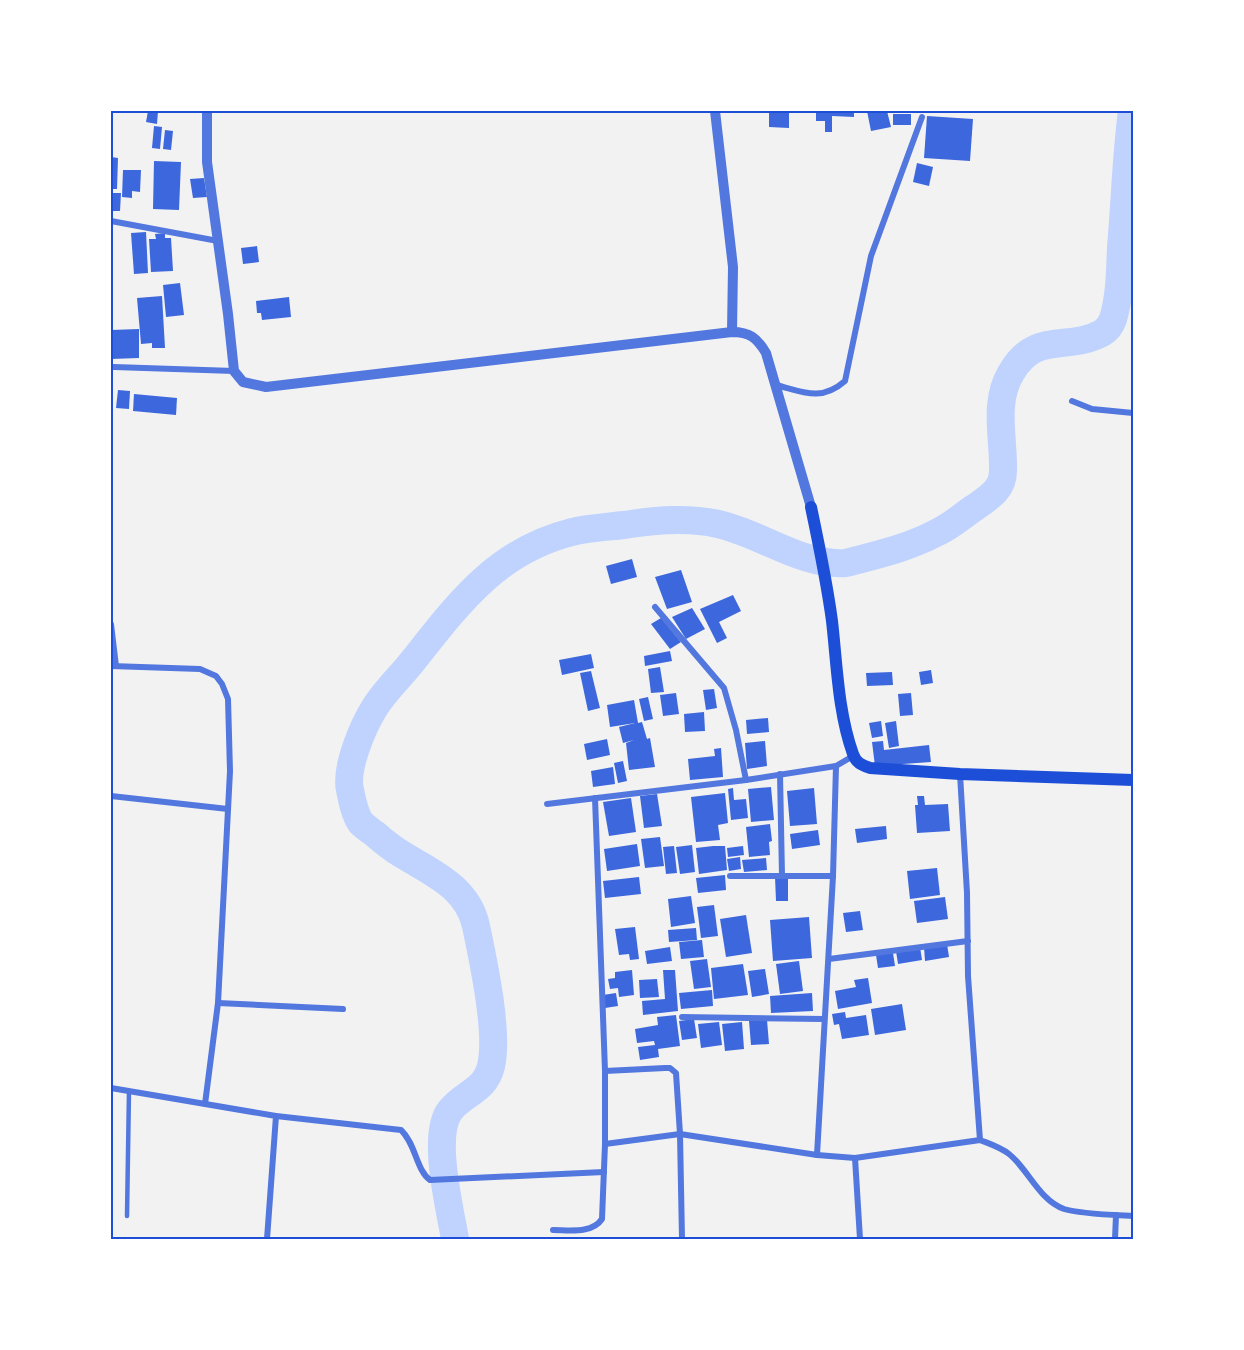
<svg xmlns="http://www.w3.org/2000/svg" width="1244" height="1350" font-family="'PT Serif',serif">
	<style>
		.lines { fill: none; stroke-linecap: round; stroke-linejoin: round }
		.river { stroke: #bfd3fe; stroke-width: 28 }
		.building { fill: #3d67dc }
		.service { stroke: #5277de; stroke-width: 4.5 }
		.minor { stroke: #5277de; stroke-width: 6 }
		.tertiary { stroke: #5277de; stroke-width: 10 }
		.secondary { stroke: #1d4ed8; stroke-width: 12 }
		.neatline { fill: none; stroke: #1d4ed8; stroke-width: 2 }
	</style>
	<rect width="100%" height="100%" fill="#f2f2f2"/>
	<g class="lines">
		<!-- river -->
		<path class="river" d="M455,1239C450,1209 432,1138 449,1112C462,1093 485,1092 491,1066C499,1033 483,960 476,926C468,888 433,873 403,855C393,849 384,842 375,834C371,831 365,827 361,823C355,815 352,800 350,790C345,768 363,726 375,707C385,691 400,677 412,662C458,604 496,551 572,532C589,528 607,527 624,525C655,520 687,517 718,524C760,533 801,566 846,563C876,555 908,548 936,533C950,527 962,516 974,508C988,498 1003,490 1003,471C1004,438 993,403 1011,373C1035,330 1067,352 1102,333C1107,330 1111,325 1113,319C1120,296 1120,271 1121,247C1125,202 1126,156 1132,111"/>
	</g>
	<!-- building -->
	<g class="building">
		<polygon points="148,111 158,111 157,124 146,122"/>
		<polygon points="769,111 789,111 789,128 769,127"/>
		<polygon points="816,111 854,111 854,117 832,116 832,132 825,132 825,121 816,121"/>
		<polygon points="867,111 887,111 891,127 871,131"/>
		<rect x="893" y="114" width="18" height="11"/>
		<polygon points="927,116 973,119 970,161 924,158"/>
		<polygon points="154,126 162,127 160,149 152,148"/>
		<polygon points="165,130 173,131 171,150 163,149"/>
		<polygon points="111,157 118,158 117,189 111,189"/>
		<polygon points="154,161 181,162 179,210 153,209"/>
		<polygon points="917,163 933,167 929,186 913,182"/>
		<polygon points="123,170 141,170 140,192 132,191 132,198 122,197"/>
		<polygon points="204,178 207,197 193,198 190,179"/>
		<polygon points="111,193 121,193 120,211 111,211"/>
		<polygon points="146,232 148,273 134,274 131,233"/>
		<polygon points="165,233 165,238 171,238 173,271 151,272 149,239 156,239 155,234"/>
		<polygon points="257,246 259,262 243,264 241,248"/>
		<polygon points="180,283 184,315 166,317 163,285"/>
		<polygon points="162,296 165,348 152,348 152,343 141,344 137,298"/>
		<polygon points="289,297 291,317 262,320 261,313 257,313 256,301"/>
		<polygon points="139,329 139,358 111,359 111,330"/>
		<polygon points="118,390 130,391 129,409 116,408"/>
		<polygon points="134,394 177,398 176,415 133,411"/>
		<polygon points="632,559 637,577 611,584 606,566"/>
		<polygon points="681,570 692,602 667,609 655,577"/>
		<polygon points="733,595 741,611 719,622 727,638 717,643 700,609"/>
		<polygon points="692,608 705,629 686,639 672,617"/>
		<polygon points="661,618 681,642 670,649 651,624"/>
		<polygon points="670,651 672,661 645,666 644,656"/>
		<polygon points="591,654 594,668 562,675 559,660"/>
		<polygon points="660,667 664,692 651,693 648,669"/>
		<polygon points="931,670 933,683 921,685 919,672"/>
		<polygon points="591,671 600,708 588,711 580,673"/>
		<polygon points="892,672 893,685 867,686 866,673"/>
		<polygon points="714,689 717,708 706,710 703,690"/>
		<polygon points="676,693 679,714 663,716 660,695"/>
		<polygon points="911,693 913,715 900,716 898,694"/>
		<polygon points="648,697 653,719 644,721 639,699"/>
		<polygon points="634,700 638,723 642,722 647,739 650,738 655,767 629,770 626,743 634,740 623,743 619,727 635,723 610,727 607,705"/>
		<polygon points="704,712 705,731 685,732 684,714"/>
		<polygon points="768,718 769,732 747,734 746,720"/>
		<polygon points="881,721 883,736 872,738 869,723"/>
		<polygon points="896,721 899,746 889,748 885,723"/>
		<polygon points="607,739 610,755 587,760 584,744"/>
		<polygon points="765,741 767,766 747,769 745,743"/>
		<polygon points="883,741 884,750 929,745 931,762 875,766 872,742"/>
		<polygon points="721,748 723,777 690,780 688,759 715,756 714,749"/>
		<polygon points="623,761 627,781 618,783 614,763"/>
		<polygon points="613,767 615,784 593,787 591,771"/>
		<polygon points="771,787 774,820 751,822 748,789"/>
		<polygon points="733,788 734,800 746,799 748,818 731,820 728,789"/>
		<polygon points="814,788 817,824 790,826 787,791"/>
		<polygon points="725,793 728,823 718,825 720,840 696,842 691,797"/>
		<polygon points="657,794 662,826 644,828 640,796"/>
		<polygon points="917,796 924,796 925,805 948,804 950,831 917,833 915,805 918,805"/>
		<polygon points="631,798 636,832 609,836 603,802"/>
		<polygon points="770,824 772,841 769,842 770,855 749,857 746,827"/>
		<polygon points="886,826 887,839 857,843 855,829"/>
		<polygon points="818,830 820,845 792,849 790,834"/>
		<polygon points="660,837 664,866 645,868 641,839"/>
		<polygon points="637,844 640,866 607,871 604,849"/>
		<polygon points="692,845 695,872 680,874 676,847"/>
		<polygon points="674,846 677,873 666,874 663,847"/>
		<polygon points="713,846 725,846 727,870 699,874 696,848"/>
		<polygon points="743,846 744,855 728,857 727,848"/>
		<polygon points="740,857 741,869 729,871 727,859"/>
		<polygon points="766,858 767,870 744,872 742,860"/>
		<polygon points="937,868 940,895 910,899 907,871"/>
		<polygon points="725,875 726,890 698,893 696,878"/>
		<polygon points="639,877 641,894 605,898 603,881"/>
		<polygon points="775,877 788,877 788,901 776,901"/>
		<polygon points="691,896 695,923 671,927 668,899"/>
		<polygon points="945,897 948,919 917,923 914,901"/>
		<polygon points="714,905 718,936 701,938 697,907"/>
		<polygon points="860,911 863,930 846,932 843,913"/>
		<polygon points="746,915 752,953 726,957 720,919"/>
		<polygon points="809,917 812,958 773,961 770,920"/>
		<polygon points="635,927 639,959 630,960 629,954 619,955 615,929"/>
		<polygon points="696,928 697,940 669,942 668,930"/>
		<polygon points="702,940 704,957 681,959 679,942"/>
		<polygon points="947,944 949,957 925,961 924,947"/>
		<polygon points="670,947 672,961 647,964 645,951"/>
		<polygon points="920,947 922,960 898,964 896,951"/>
		<polygon points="893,953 895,966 878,968 876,955"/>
		<polygon points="707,959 711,987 694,989 690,961"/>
		<polygon points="799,961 803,991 780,994 776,964"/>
		<polygon points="743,964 748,995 714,999 711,968"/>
		<polygon points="765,969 769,994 752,997 748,971"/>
		<polygon points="632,970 634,995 619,997 618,988 610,989 608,979 615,978 615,972"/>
		<polygon points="663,970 675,970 678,1011 643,1015 642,1001 665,999"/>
		<polygon points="868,978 872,1003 838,1009 835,991 856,987 854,980"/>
		<polygon points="657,979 659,997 640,998 639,980"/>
		<polygon points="712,990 713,1006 681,1009 679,993"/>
		<polygon points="616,993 618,1006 605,1008 603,995"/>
		<polygon points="812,993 813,1011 771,1013 770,996"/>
		<polygon points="902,1004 906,1030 875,1035 871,1009"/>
		<polygon points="845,1012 846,1018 866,1015 869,1035 842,1039 839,1024 834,1025 832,1014"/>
		<polygon points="676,1015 680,1046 658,1049 659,1057 640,1060 638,1047 655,1045 654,1041 637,1043 635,1029 658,1025 657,1017"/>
		<polygon points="694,1019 697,1038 682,1040 679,1021"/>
		<polygon points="767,1020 769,1044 751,1045 749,1021"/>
		<polygon points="719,1022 722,1045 701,1048 698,1024"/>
		<polygon points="742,1022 744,1049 725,1051 722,1024"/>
	</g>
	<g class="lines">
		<!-- service -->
		<polyline class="service" points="127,1216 129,1091"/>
		<!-- minor -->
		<g class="minor">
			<polyline points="111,221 218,241"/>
			<polyline points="114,367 234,371"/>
			<path d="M776,385C803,392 821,402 845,381L871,256L922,117"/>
			<polyline points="1072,401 1092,409 1133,413"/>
			<polyline points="655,607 724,688 736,730 746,780"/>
			<polyline points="111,624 116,666"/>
			<polyline points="111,666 200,669 216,676 222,684 228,699 230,771 218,1003 205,1104"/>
			<polyline points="780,774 782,876"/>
			<polyline points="960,774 967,893 968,976 980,1140"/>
			<polyline points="111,796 228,809"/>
			<polyline points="547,804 746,780 836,766 853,756"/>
			<polyline points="730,876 833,876"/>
			<polyline points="829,959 968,941"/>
			<polyline points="218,1003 343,1009"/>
			<polyline points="682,1017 824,1019"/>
			<polyline points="605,1071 665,1068 670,1068 676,1073 680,1134 682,1239"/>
			<polyline points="111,1088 276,1116 267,1239"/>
			<path d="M276,1116L401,1130C416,1144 416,1170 430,1180L604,1172"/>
			<path d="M605,1144L680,1134L817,1155L855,1158L980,1140C990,1144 1000,1147 1009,1154C1028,1169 1039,1200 1064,1209C1080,1214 1115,1215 1133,1216"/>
			<polyline points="817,1155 833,876 836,766"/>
			<polyline points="855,1158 860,1239"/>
			<path d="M553,1230C569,1230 592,1234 602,1219L605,1144V1071L595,798"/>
			<polyline points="1115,1239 1116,1215"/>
		</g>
		<!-- tertiary -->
		<g class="tertiary">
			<path d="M207,111V162L228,314L234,371L243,382L266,387L732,332C750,332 757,338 766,353L811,507"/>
			<polyline points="715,111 733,267 732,332"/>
		</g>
		<!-- secondary -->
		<path class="secondary" d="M811,507C819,545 827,583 832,621C837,665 838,712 853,754C856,763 862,765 870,768L960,774L1133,780"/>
	</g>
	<!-- border -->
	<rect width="1244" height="1350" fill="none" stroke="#ffffff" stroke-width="225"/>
	<rect x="112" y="112" width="1020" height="1126" class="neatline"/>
</svg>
